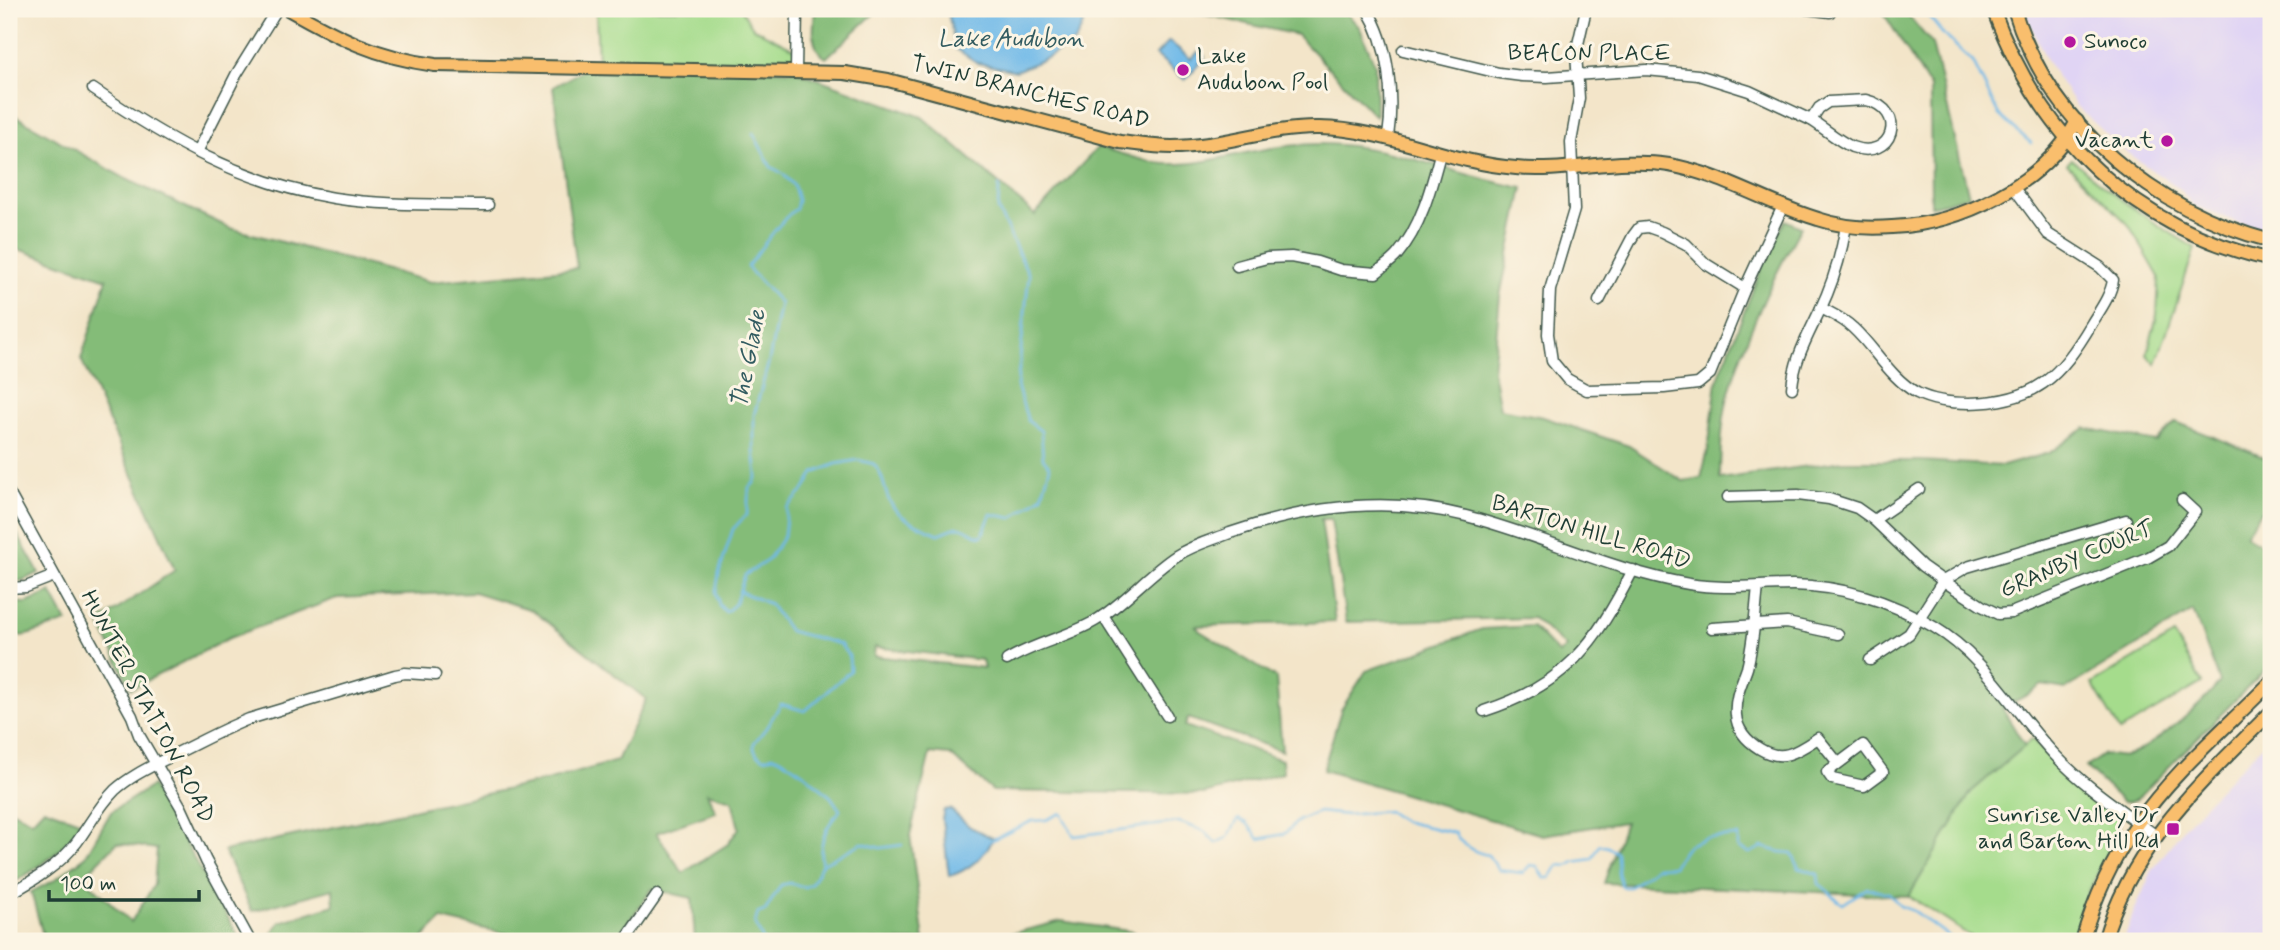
<svg xmlns="http://www.w3.org/2000/svg" width="2280" height="950" font-family="Mynerve,sans-serif">
	<style>
		.built { fill: #e0d4f4 }
		.green { fill: #a5dc8c; stroke: #628c60; stroke-width: 2 }
		.forest { fill: #84bc78; stroke: #527c56; stroke-width: 2; fill-rule: evenodd }
		.water { fill: #70b9e8; stroke: #487b8e; stroke-width: 2 }
		.lines { fill: none; stroke-linecap: round; stroke-linejoin: round }
		.stream { stroke: #70b9e8; stroke-width: 2.5 }
		.minor-casing { stroke: #3f564a; stroke-width: 13 }
		.major-casing { stroke: #3f564a; stroke-width: 16 }
		.minor { stroke: #fff; stroke-width: 10 }
		.major { stroke: #f9be6d; stroke-width: 12 }
		.poi-dot { fill: #b5179e; stroke: #fcf5e5; stroke-width: 2.5 }
		.labels { text-anchor: middle; dominant-baseline: central; stroke-width: 6; stroke-linejoin: round; paint-order: stroke }
		.poi-label { font-size: 23px; fill: #1f3d34; stroke: #fcf5e5; text-anchor: start }
		.street-label { font-size: 23px; fill: #1f3d34; stroke: #fcf5e5 }
		.water-label { font-size: 24px; font-style: italic; fill: #335c61; stroke: #fcf5e5 }
	</style>
	<rect width="100%" height="100%" fill="#fcf5e5"/>
	<filter id="ink" filterUnits="userSpaceOnUse"><feTurbulence type="fractalNoise" baseFrequency=".0143" numOctaves="2"/><feDisplacementMap in="SourceGraphic" scale="14" xChannelSelector="R" yChannelSelector="G"/><feConvolveMatrix kernelMatrix="1 2 1 2 8 2 1 2 1" color-interpolation-filters="sRGB"/></filter>
	<filter id="wash" filterUnits="userSpaceOnUse"><feTurbulence type="fractalNoise" baseFrequency=".00686" numOctaves="4" result="noise"/><feDisplacementMap in="SourceGraphic" scale="28" xChannelSelector="R" yChannelSelector="G"/><feGaussianBlur stdDeviation="1.57" result="paint"/><feColorMatrix in="noise" values="0 0 0 0 0 0 0 0 0 0 0 0 0 0 0 0 0 1.4 0 .05"/><feComposite in="paint" operator="in"/></filter>
	<g filter="url(#wash)">
		<rect width="100%" height="100%" fill="#f3e5c9"/>
		<!-- built -->
		<g class="built">
			<polygon points="2023,9 2271,9 2271,233 2239,223 2193,205 2179,189 2126,152 2077,107 2049,65"/>
			<polygon points="2271,737 2271,941 2124,941 2133,914 2152,871 2185,826 2226,782"/>
		</g>
		<!-- green -->
		<g class="green">
			<polygon points="596,9 741,9 753,28 797,50 796,65 598,62"/>
			<path d="M2072,159C2110,194 2151,222 2195,248L2156,364L2147,355L2157,315L2159,277L2129,225L2067,164Z"/>
			<polygon points="2174,635 2202,683 2120,731 2092,684"/>
			<polygon points="2032,739 2063,772 2119,816 2119,830 2088,893 2076,941 1978,941 1909,896 1971,792"/>
		</g>
		<!-- forest -->
		<g class="forest">
			<path d="M815,9H879L826,58C809,48 814,27 815,9Z"/>
			<polygon points="1185,9 1343,9 1360,28 1375,65 1376,117 1297,35 1184,10"/>
			<polygon points="1881,9 1903,9 1932,44 1969,196 1931,206 1930,87"/>
			<path d="M598,62L796,71L922,117L1035,215L1098,147C1119,152 1145,163 1166,164C1195,165 1222,158 1250,152C1279,146 1311,142 1341,145C1403,150 1462,177 1523,188L1500,296L1493,371L1500,409L1543,417L1629,446L1683,481L1701,478L1708,450L1717,381L1761,269L1785,220L1801,227C1772,279 1747,332 1730,389C1722,417 1720,450 1720,479L1843,461H1921L2003,466L2049,453L2085,428L2156,442L2176,422L2271,460L2266,492L2268,502L2245,535L2271,550V664L2137,799L2130,802H2123L2086,767L2104,754C2111,755 2120,758 2126,756C2152,748 2203,704 2220,682L2193,611L2066,689L2042,685L2029,694L2002,708L2025,746L1971,792L1909,896L1604,883L1625,822L1542,835L1323,770L1341,710L1366,671L1482,629L1532,626L1559,654L1566,647L1533,618L1346,622L1331,519H1321L1335,622L1196,626L1200,631L1276,678L1282,751L1188,718L1185,726L1282,760L1283,773L1204,794L993,791L950,755L930,753L910,835L924,941H695L692,898L652,889L615,941H537L442,919L420,941H372L369,933L331,941H266L280,922L334,905L333,889L252,911L224,851L550,780L617,761L646,699L532,610L474,592L337,598L229,638L131,689L99,622L175,570L81,359L107,279L9,246V107L14,115L126,179L230,228L431,282L577,268L553,87ZM875,647L982,660L984,668L874,656ZM707,793L732,800L739,828L728,844L683,873L656,833L716,812Z"/>
			<polygon points="9,520 39,573 21,581 9,581"/>
			<polygon points="51,592 67,622 27,635 9,637 9,602 27,603"/>
			<path d="M152,786L239,937L230,941L44,939L31,892L53,881L85,857L111,812ZM117,843L157,849L154,885L131,922L83,877Z"/>
			<path d="M9,806L11,810L32,821L44,808L82,822C65,851 37,869 9,885Z"/>
			<polygon points="1061,921 1134,932 1136,941 982,941"/>
		</g>
		<!-- water -->
		<g class="water">
			<polygon points="947,9 1090,9 1075,42 1045,59 1016,71 978,63 956,49"/>
			<polygon points="1169,41 1191,59 1198,52 1205,57 1185,80 1156,55"/>
			<path d="M950,809L970,827L993,838C987,855 966,872 949,876L942,819L944,810Z"/>
		</g>
		<g class="lines">
			<!-- stream -->
			<g class="stream">
				<polyline points="1923,9 1942,33 1973,62 1999,115 2031,143"/>
				<path d="M753,133L771,167L782,173L794,186L798,200L796,209C784,215 757,254 747,267L780,303L769,361L754,415V451L757,475L754,483L749,488L747,514L733,529L719,573L716,592L719,605L726,612L735,604L745,575L768,560L784,536L787,508L805,489L814,473L836,464L858,460L874,464C882,474 883,482 887,495C894,518 918,525 939,534C944,532 952,528 958,527C967,527 973,536 982,536L991,514L1012,518L1042,496L1050,467L1043,458L1041,431L1028,421L1017,386L1029,275L998,210L999,186"/>
				<path d="M739,591L770,604L789,631L840,644L849,656L850,671L805,711L781,704L766,728L754,743V749L757,754L764,758L774,756L783,760L806,775L831,797L840,810C838,814 836,816 833,819C824,831 818,850 822,864L811,884L805,887L789,883L781,885L765,911L758,913L755,923L763,941"/>
				<path d="M992,840L1032,821L1046,820L1061,813L1074,836L1179,822L1204,831L1216,843L1228,837L1238,819L1247,823L1259,839L1284,834L1298,821L1319,812L1347,815L1388,811L1402,821L1455,833C1462,846 1473,852 1488,855L1499,870L1523,873L1530,865L1537,866L1544,878H1550L1558,865L1568,866L1574,862L1592,859L1600,845L1608,847L1617,853L1618,873L1622,887H1630L1656,867L1673,866L1688,845L1706,838L1738,836V848L1750,853L1762,847L1781,852L1792,853L1799,868L1818,874L1819,884C1829,890 1833,898 1843,904L1867,888L1889,893L1900,906L1914,911L1955,941"/>
				<polyline points="822,864 862,843 880,848 902,845"/>
			</g>
		</g>
	</g>
	<g filter="url(#ink)">
		<g class="lines">
			<defs>
				<g id="minor">
					<path d="M1367,9C1389,45 1394,95 1388,137"/>
					<polyline points="1586,9 1576,53 1579,98 1571,142 1574,210 1550,290 1548,334 1552,361 1567,379 1587,390 1664,388 1698,384 1710,374 1745,288 1783,206"/>
					<polyline points="1806,9 1830,12"/>
					<polyline points="1403,50 1499,73 1522,76 1547,77 1646,70 1698,75 1749,91 1811,120"/>
					<polyline points="796,71 797,9"/>
					<path d="M93,89C169,141 242,183 334,198C385,206 437,204 488,205"/>
					<path d="M1866,100C1909,110 1893,162 1852,147C1838,141 1824,128 1811,120L1819,108L1828,102Z"/>
					<polyline points="197,152 236,75 277,9"/>
					<path d="M1237,266L1267,258L1291,257L1317,262L1341,270L1376,273C1383,267 1391,262 1397,255C1421,227 1431,188 1440,154"/>
					<polyline points="1599,301 1633,236 1639,228 1648,227 1662,232 1686,244 1706,264 1745,288"/>
					<path d="M1821,308C1832,314 1844,319 1853,328C1875,348 1890,378 1917,393C1933,401 1952,403 1969,403C2036,402 2060,377 2092,323C2100,310 2111,295 2113,280L2100,267L2048,234L2014,188"/>
					<path d="M1792,388C1794,359 1808,336 1820,310C1833,283 1841,256 1846,226"/>
					<polyline points="9,493 132,716 139,735 181,807 206,861 250,941"/>
					<polyline points="1728,497 1798,495 1829,499 1857,508 1874,520 1922,566 1939,578 1982,606 1998,614 2011,613 2149,557 2168,546 2195,512 2182,500"/>
					<polyline points="1874,520 1919,489"/>
					<path d="M1758,587C1755,613 1754,641 1747,668C1742,683 1734,698 1736,715C1737,730 1747,741 1760,749C1783,763 1798,751 1818,738L1838,763"/>
					<polyline points="9,588 26,587 54,576"/>
					<polyline points="1103,616 1167,716"/>
					<polyline points="1712,628 1787,623 1838,634"/>
					<path d="M1007,660C1035,643 1068,637 1095,621C1125,603 1147,575 1176,556C1193,545 1212,540 1230,533C1307,506 1386,495 1466,516C1541,535 1612,571 1689,584C1724,590 1758,585 1793,585C1843,586 1892,602 1934,627C1986,658 2014,712 2054,754C2084,786 2121,810 2155,835"/>
					<polyline points="1870,660 1909,634 1943,581 1967,567 2126,520"/>
					<path d="M1484,711C1566,685 1595,644 1633,570"/>
					<polygon points="1863,745 1883,772 1864,786 1832,779 1827,772"/>
					<path d="M9,894C33,881 60,865 77,842C90,824 99,806 115,790C133,774 155,765 175,754C200,742 223,729 249,719L395,675L405,673L435,675"/>
					<polyline points="625,941 657,895"/>
				</g>
				<g id="major">
					<path d="M288,9C339,38 376,57 435,65L845,73L888,80L1120,142C1137,144 1155,147 1172,147C1222,147 1270,127 1319,128C1387,129 1448,163 1516,168C1567,173 1618,157 1669,165C1722,174 1768,204 1818,219C1842,227 1868,229 1892,227C1961,224 2044,184 2077,121"/>
					<path d="M1993,9C2040,138 2135,229 2271,260"/>
					<path d="M2014,9C2049,126 2156,211 2271,241"/>
					<path d="M2082,941C2094,899 2112,860 2137,824C2174,771 2226,728 2271,682"/>
					<path d="M2104,941C2132,843 2202,782 2271,712"/>
				</g>
			</defs>
			<!-- minor casing -->
			<use href="#minor" class="minor-casing"/>
			<!-- major casing -->
			<use href="#major" class="major-casing"/>
			<!-- minor -->
			<use href="#minor" class="minor"/>
			<!-- major -->
			<use href="#major" class="major"/>
		</g>
	</g>
	<!-- markers -->
	<g class="poi-dot">
		<circle cx="2070" cy="42" r="7"/>
		<circle cx="1183" cy="70" r="7"/>
		<circle cx="2167" cy="141" r="7"/>
		<rect x="2166" y="822" width="14" height="14" rx="3.5"/>
	</g>
	<g class="labels">
		<!-- poi labels -->
		<g class="poi-label">
			<text x="2084" y="42">Sunoco</text>
			<text x="1197" y="57">Lake<tspan x="1197" dy="26">Audubon Pool</tspan></text>
			<text x="2153" y="141" text-anchor="end">Vacant</text>
			<text x="2159" y="816" text-anchor="end">Sunrise Valley Dr<tspan x="2159" dy="26">and Barton Hill Rd</tspan></text>
		</g>
		<!-- street labels -->
		<g class="street-label">
			<text x="1589" y="54">BEACON PLACE</text>
			<text transform="translate(1030 93) rotate(14)">TWIN BRANCHES ROAD</text>
			<text transform="translate(1591 533) rotate(17)">BARTON HILL ROAD</text>
			<text transform="translate(2077 560) rotate(-23)">GRANBY COURT</text>
			<text transform="translate(147 707) rotate(62)">HUNTER STATION ROAD</text>
		</g>
		<!-- water labels -->
		<g class="water-label">
			<text x="1011" y="39">Lake Audubon</text>
			<text transform="translate(749 359) rotate(-79)">The Glade</text>
		</g>
	</g>
	<!-- margin -->
	<rect width="2280" height="950" fill="none" stroke="#fcf5e5" stroke-width="35"/>
	<!-- scale -->
	<path d="M49 890v10h150v-10" fill="none" stroke="#1f3d34" stroke-width="3.5"/>
	<text x="60" y="890" font-size="21" fill="#1f3d34" stroke="#fcf5e5" stroke-width="5" paint-order="stroke">100 m</text>
</svg>
